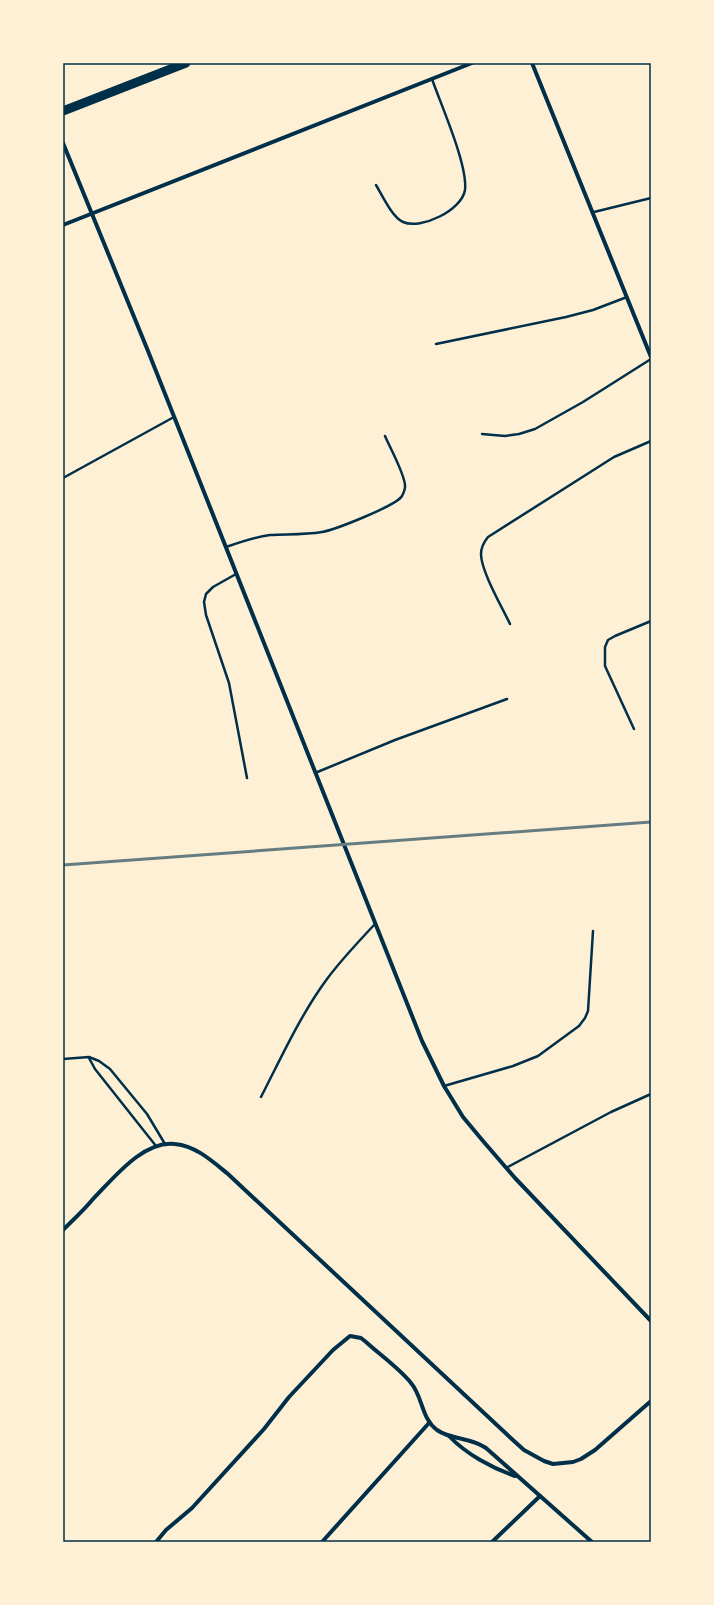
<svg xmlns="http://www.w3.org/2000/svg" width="714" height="1605" font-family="Mulish,sans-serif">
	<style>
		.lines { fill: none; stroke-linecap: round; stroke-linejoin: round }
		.service { stroke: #003049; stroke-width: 2.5 }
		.minor { stroke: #003049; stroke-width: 4 }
		.trunk { stroke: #003049; stroke-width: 9 }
		.rail { stroke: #657d81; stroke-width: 3 }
		.neatline { fill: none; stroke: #003049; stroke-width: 1.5 }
	</style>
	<rect width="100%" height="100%" fill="#fdf0d5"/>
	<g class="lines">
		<!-- service -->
		<g class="service">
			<path d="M376,185C382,195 392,217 403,222C421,230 462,210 465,190C468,165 441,105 432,79"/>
			<polyline points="594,212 651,198"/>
			<polyline points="436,344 566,317 593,310 627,297"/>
			<polyline points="482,434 505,436 519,434 535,429 583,402 651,359"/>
			<polyline points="63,478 174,417"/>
			<path d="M226,547C240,542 254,537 270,535C287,534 304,535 322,532C334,530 396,506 402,496C403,494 405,489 405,487C406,476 390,448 385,436"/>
			<polyline points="236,574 213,587 206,594 204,602 206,615 229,683 247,778"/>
			<path d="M510,624C502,607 481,571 481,554C481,547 484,542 488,537L614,457L651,441"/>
			<polyline points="634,729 605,666 605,647 608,640 615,636 651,621"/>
			<polyline points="315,773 395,740 507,699"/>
			<polyline points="89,1058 95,1069 156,1146"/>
			<polyline points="63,1059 89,1057 99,1061 110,1069 147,1114 165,1144"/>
			<polyline points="444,1086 513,1066 538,1056 579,1026 585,1018 588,1011 593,931"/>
			<path d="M261,1097C281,1058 301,1014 327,979C341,960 358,942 375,924"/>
			<polyline points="506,1168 611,1112 651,1094"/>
		</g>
		<!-- minor -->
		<g class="minor">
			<polyline points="532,63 651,357"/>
			<polyline points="63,143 148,351 422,1041 444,1086 463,1117 483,1141 515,1178 651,1321"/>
			<polyline points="63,225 472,63"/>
			<path d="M63,1230C73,1220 84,1210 93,1199C113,1179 143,1140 175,1144C196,1146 212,1161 228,1174L514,1441L524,1450L544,1461L553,1464L573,1462L581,1459L595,1450L651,1401"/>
			<path d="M449,1436C466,1454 492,1468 515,1476"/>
			<path d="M156,1542L166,1530L192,1508L264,1429L289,1397L333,1350L350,1336L361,1338L366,1342C379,1354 400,1369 411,1383C423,1397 421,1418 437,1430C451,1440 470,1437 486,1448L592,1542"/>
			<polyline points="322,1542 429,1423"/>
			<polyline points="492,1542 540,1496"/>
		</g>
		<!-- trunk -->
		<polyline class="trunk" points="63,111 186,63"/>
		<!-- rail -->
		<polyline class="rail" points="63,865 651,822"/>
	</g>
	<!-- border -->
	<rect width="714" height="1605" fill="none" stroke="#fdf0d5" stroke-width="128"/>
	<rect x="64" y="64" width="586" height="1477" class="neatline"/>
</svg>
